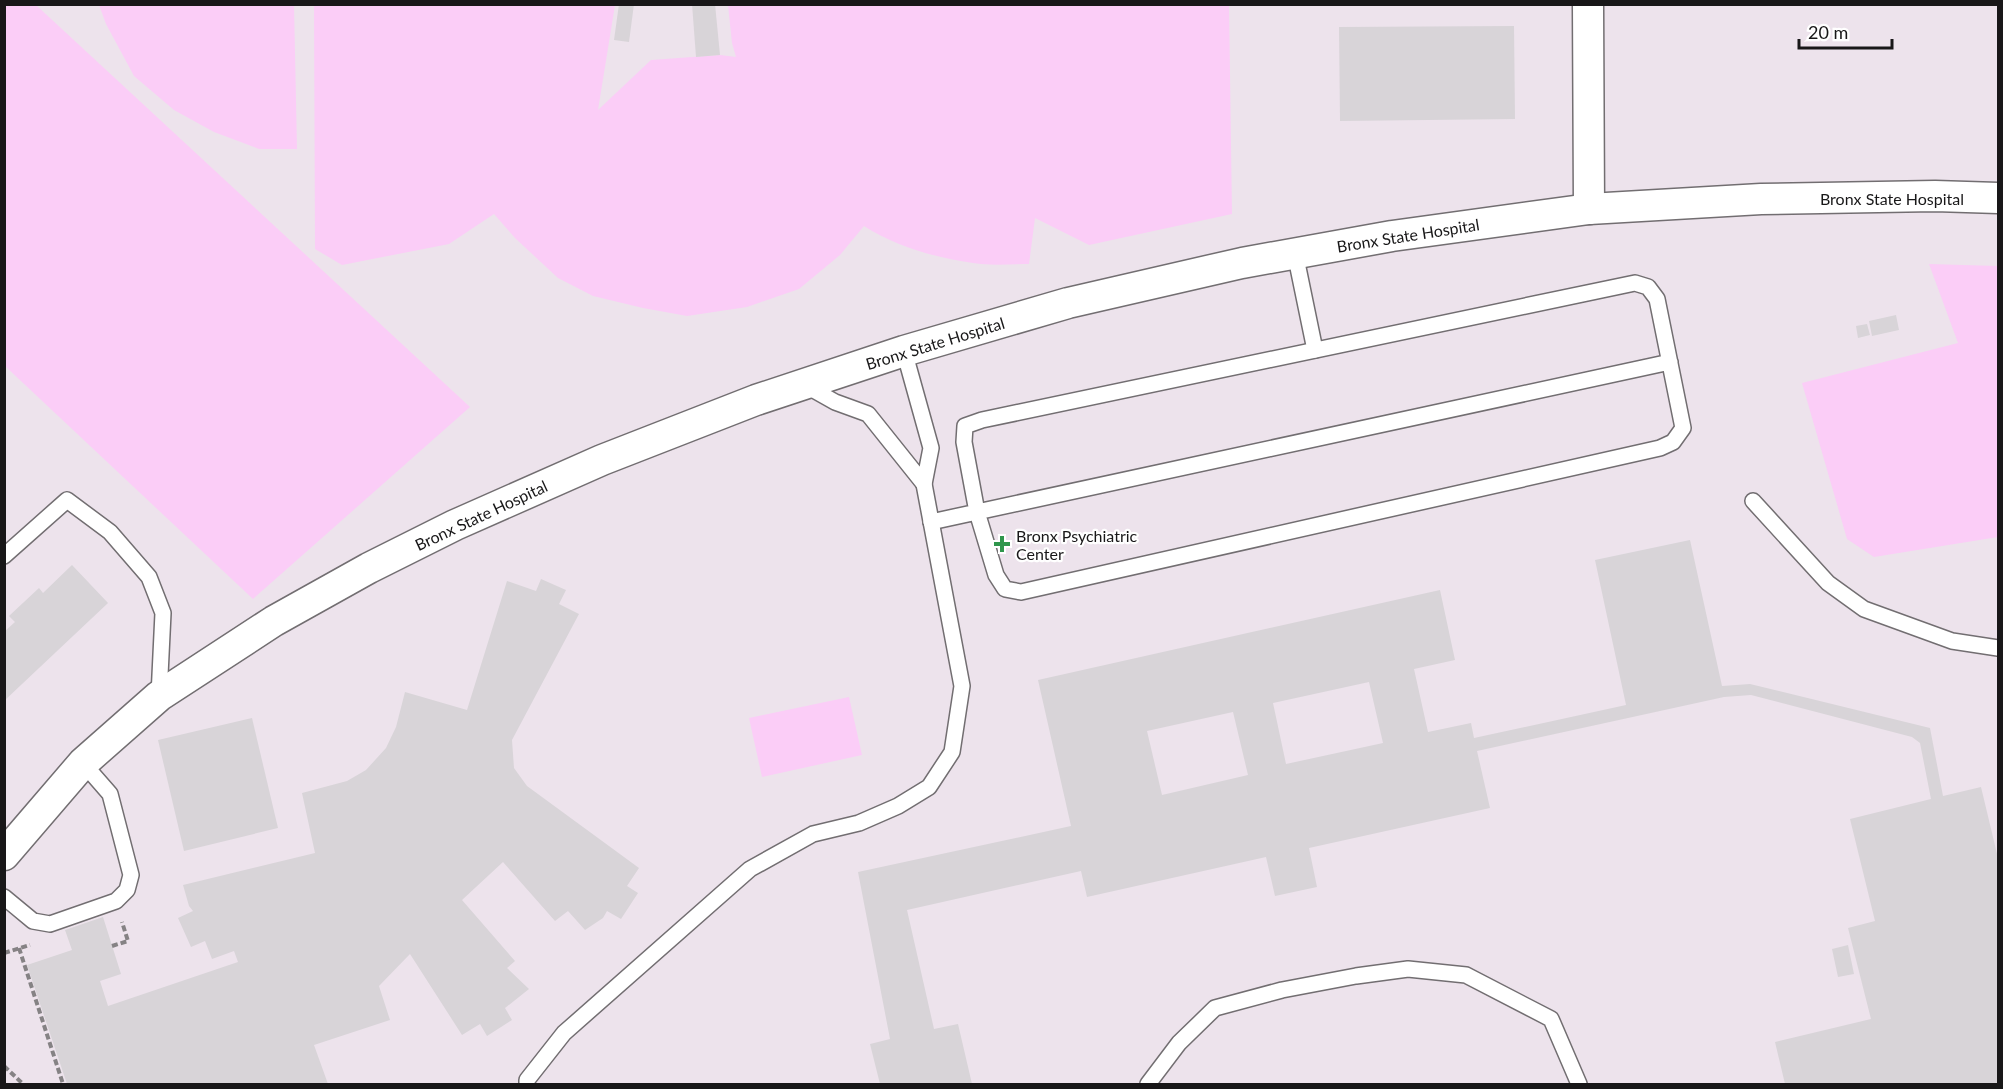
<svg xmlns="http://www.w3.org/2000/svg" width="2003" height="1089" font-family="Lato,sans-serif">
	<style>
		.built { fill: #ede3ec }
		.green { fill: #fbcdf7 }
		.building { fill: #d8d4d8; fill-rule: evenodd }
		.lines { fill: none; stroke-linecap: round; stroke-linejoin: round }
		.lane-casing { stroke: #726e71; stroke-width: 18 }
		.street-casing { stroke: #726e71; stroke-width: 33 }
		.path { stroke: #858284; stroke-width: 4; stroke-dasharray: 6 3; stroke-linecap: butt }
		.lane { stroke: #fff; stroke-width: 15 }
		.street { stroke: #fff; stroke-width: 30 }
		.poi-dot { fill: #2f964c; stroke: #fff; stroke-width: 2 }
		.labels { text-anchor: middle; dominant-baseline: central; stroke-width: 4.5; stroke-linejoin: round; paint-order: stroke }
		.street-label { font-size: 16px; fill: #181718; stroke: #fff }
		.poi-label { font-size: 16px; fill: #181718; stroke: #fff; text-anchor: start }
	</style>
	<rect width="100%" height="100%" fill="#f5f0f4"/>
	<!-- built -->
	<rect class="built" x="5" y="5" width="1993" height="1079"/>
	<!-- green -->
	<g class="green">
		<polygon points="4,5 36,5 470,407 253,599 5,366"/>
		<polygon points="99,5 294,5 297,149 259,149 214,132 174,110 134,76 106,24"/>
		<path d="M314,5H615L598,110L651,60L720,55L736,57L732,43L728,5H1229L1232,214L1089,245L1035,218L1029,264C1011,264 991,266 973,263C936,258 895,246 864,226L840,255L799,289L747,307L687,316L643,308L593,296L558,278L515,238L494,214L449,244L342,265L315,249Z"/>
		<polygon points="1929,264 1998,266 1998,537 1874,557 1847,539 1802,383 1958,343"/>
		<polygon points="849,697 862,755 762,777 749,718"/>
	</g>
	<!-- building -->
	<g class="building">
		<polygon points="619,4 634,4 629,42 614,40"/>
		<polygon points="692,4 715,4 720,55 696,57"/>
		<polygon points="1514,26 1515,119 1340,121 1339,27"/>
		<polygon points="1896,315 1899,330 1872,336 1869,321"/>
		<polygon points="1867,324 1870,335 1858,338 1856,326"/>
		<path d="M1690,540L1722,686L1750,684L1930,728L1943,796L1981,787L1998,858V1084H1785L1775,1042L1871,1019L1848,928L1875,921L1850,819L1931,799L1920,743L1912,737L1751,695L1724,697L1477,751L1490,808L1309,848L1317,887L1275,896L1266,857L1087,897L1081,871L907,910L934,1029L958,1024L972,1084H880L870,1044L890,1039L858,872L1071,826L1038,680L1440,590L1455,660L1414,669L1428,732L1471,723L1474,738L1626,705L1595,560ZM1369,682L1383,743L1286,764L1273,703ZM1233,712L1248,775L1162,795L1147,731Z"/>
		<polygon points="72,565 108,603 4,701 4,632 15,622 9,616 39,588 43,593"/>
		<polygon points="541,579 566,590 559,604 579,614 512,740 514,768 527,786 639,868 627,886 638,893 621,919 607,911 603,918 585,930 568,911 555,921 503,862 462,900 515,961 507,968 529,989 505,1008 512,1020 487,1036 480,1024 462,1035 410,954 379,986 390,1020 314,1045 328,1084 67,1084 27,965 72,950 65,930 103,917 121,974 100,981 108,1006 238,962 234,951 212,959 205,941 191,947 178,918 193,911 189,906 183,885 315,853 302,793 347,781 366,770 386,748 396,727 405,692 467,710 507,581 536,591"/>
		<polygon points="252,718 278,828 184,851 158,740"/>
		<polygon points="1848,945 1854,974 1838,977 1832,949"/>
	</g>
	<g class="lines">
		<defs>
			<g id="lane">
				<polyline points="1295,253 1315,350"/>
				<polyline points="803,384 835,402 868,414 924,484 931,448 904,351"/>
				<polyline points="1753,501 1828,583 1864,609 1952,641 1998,648"/>
				<polyline points="931,522 977,512 964,442 965,426 982,420 1635,283 1648,287 1657,299 1683,428 1673,442 1660,448 1021,592 1005,589 996,575 977,512 1670,362"/>
				<polyline points="4,556 67,500 110,532 149,577 163,613 159,696"/>
				<polyline points="4,897 33,921 50,924 116,901 127,890 131,875 110,794 83,763"/>
				<polyline points="527,1084 527,1080 564,1033 750,869 813,834 859,823 898,806 929,787 952,752 962,686 924,484"/>
				<polyline points="1148,1084 1179,1043 1215,1008 1282,990 1356,976 1408,969 1466,975 1551,1019 1579,1084"/>
			</g>
			<g id="street">
				<polyline points="1588,4 1589,209"/>
				<polyline points="4,855 83,763 159,696 274,621 369,568 455,525 602,460 756,400 904,351 1068,303 1242,263 1392,236 1589,209 1761,199 1935,196 1998,198"/>
			</g>
		</defs>
		<!-- lane casing -->
		<use href="#lane" class="lane-casing"/>
		<!-- street casing -->
		<use href="#street" class="street-casing"/>
		<!-- path -->
		<g class="path">
			<polyline points="112,946 128,941 122,922"/>
			<polyline points="19,948 63,1084"/>
			<polyline points="4,953 30,945"/>
			<polyline points="4,1066 23,1084"/>
		</g>
		<!-- lane -->
		<use href="#lane" class="lane"/>
		<!-- street -->
		<use href="#street" class="street"/>
	</g>
	<!-- markers -->
	<path class="poi-dot" d="M999 535h6v6h6v6h-6v6h-6v-6h-6v-6h6z"/>
	<g class="labels">
		<!-- street labels -->
		<g class="street-label">
			<text x="1892" y="198">Bronx State Hospital</text>
			<text transform="translate(1408 235) rotate(-9)">Bronx State Hospital</text>
			<text transform="translate(935 343) rotate(-17)">Bronx State Hospital</text>
			<text transform="translate(481 515) rotate(-25)">Bronx State Hospital</text>
		</g>
		<!-- poi labels -->
		<g class="poi-label">
			<text x="1016" y="535">Bronx Psychiatric<tspan x="1016" dy="18">Center</tspan></text>
		</g>
	</g>
	<!-- border -->
	<rect width="2003" height="1089" fill="none" stroke="#181718" stroke-width="12"/>
	<!-- scale -->
	<path d="M1799 39v9h93v-9" fill="none" stroke="#181718" stroke-width="3"/>
	<text x="1808" y="39" font-size="18" fill="#181718" stroke="#ffffff" stroke-width="4.5" paint-order="stroke">20 m</text>
</svg>
